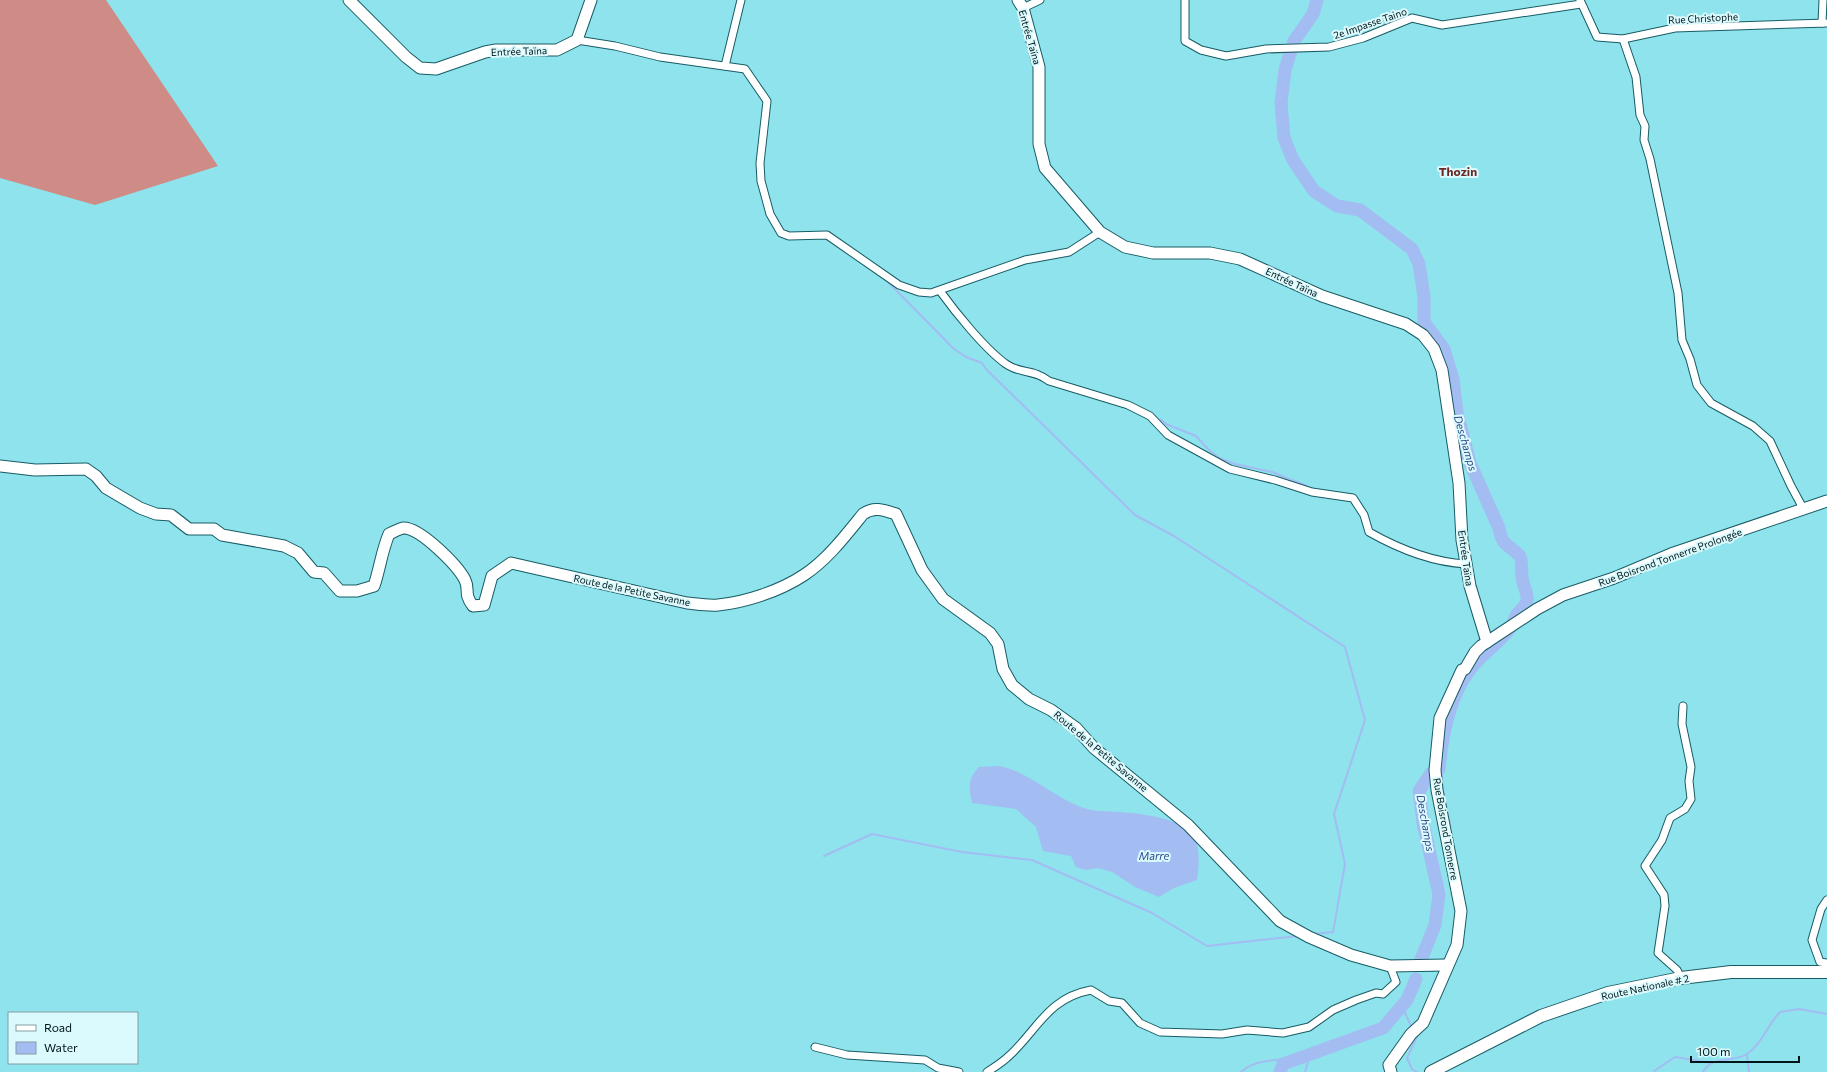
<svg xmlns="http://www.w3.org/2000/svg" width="1827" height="1072" font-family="Commissioner,sans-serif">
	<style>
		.forest { fill: #cf8c86 }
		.water { fill: #a3bcf2 }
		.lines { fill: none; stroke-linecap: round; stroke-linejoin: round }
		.stream { stroke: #a3bcf2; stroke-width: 2 }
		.river { stroke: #a3bcf2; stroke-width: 13 }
		.street-casing { stroke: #175c64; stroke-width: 9 }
		.secondary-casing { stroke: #175c64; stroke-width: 13 }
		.primary-casing { stroke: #175c64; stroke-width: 14 }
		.street { stroke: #fff; stroke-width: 7 }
		.secondary { stroke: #fff; stroke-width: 11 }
		.primary { stroke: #fff; stroke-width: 12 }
		.labels { text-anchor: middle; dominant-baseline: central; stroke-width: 4; stroke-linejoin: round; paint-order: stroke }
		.street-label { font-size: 10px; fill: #001518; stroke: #dbfafe }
		.water-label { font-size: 11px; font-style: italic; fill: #304a8b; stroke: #dbfafe }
		.quarter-label { font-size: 12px; font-weight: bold; fill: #6c2724; stroke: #dbfafe }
	</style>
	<rect width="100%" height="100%" fill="#8ee3ed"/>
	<!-- forest -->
	<polygon class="forest" points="0,0 106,0 218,166 95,205 0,178"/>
	<!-- water -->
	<path class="water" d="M1000,766C1031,773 1052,796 1081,807C1093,812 1107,811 1120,812C1138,813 1188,819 1195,838C1200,851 1199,867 1197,880L1174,888L1159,897L1135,887L1112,872L1098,868L1086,870L1076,867L1071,856L1043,851L1036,827L1016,809L972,803C969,787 967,780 979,767Z"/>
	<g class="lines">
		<!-- stream -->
		<g class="stream">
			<polyline points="884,278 954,349 966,357 982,363 986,369 1135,515 1174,536 1345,647 1365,720 1334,814 1345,864 1333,932 1313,934"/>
			<polyline points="1160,419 1166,424 1196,436 1208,449 1219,458 1235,464 1272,472 1307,486"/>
			<polyline points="1441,765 1443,791 1450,826"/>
			<polyline points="824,856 872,834 962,852 1032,860 1152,913 1207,946 1297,936"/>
			<polyline points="1402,1006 1412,1028"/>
			<polyline points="1415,1034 1417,1037 1407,1058 1412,1069 1417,1072"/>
			<polyline points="1747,1055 1749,1072"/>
			<polyline points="1654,1071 1675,1057 1711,1063"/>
			<path d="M1241,1072C1257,1058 1277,1061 1297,1058"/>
			<polyline points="1305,1072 1310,1054"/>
			<path d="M1703,1072C1712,1055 1734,1063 1747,1054C1762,1044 1768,1024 1780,1012L1799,1009L1827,1014"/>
		</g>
		<!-- river -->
		<g class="river">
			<path d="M1317,0L1313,14L1294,41L1285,70L1281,103L1284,138L1293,160L1314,191L1337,206L1360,210L1412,249L1419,264L1424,297V322L1444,349L1453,379L1457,413L1470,463L1499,528C1502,546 1508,544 1519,555C1523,560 1521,570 1522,576C1522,584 1528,592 1527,600C1526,606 1521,610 1517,614C1514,619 1512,626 1509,630C1497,645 1480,655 1469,671C1449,698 1442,736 1439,769L1431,773L1419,791L1423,823L1439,894L1435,925L1420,962"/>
			<polyline points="1280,1072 1283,1064 1383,1028 1407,1000 1416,979"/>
		</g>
		<defs>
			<g id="street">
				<polyline points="1185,0 1185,41 1201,50 1226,56 1266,49 1329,47 1363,38 1412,18 1442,25 1581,4"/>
				<polyline points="1580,0 1597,37 1623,39 1675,28 1827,23"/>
				<polyline points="1023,8 1040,0"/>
				<polyline points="1822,23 1823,0"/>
				<polyline points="1623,39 1636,77 1640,115 1645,126 1644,140 1650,159 1678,293 1682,340 1690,359 1697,385 1711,403 1753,426 1770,441 1791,486 1804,510"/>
				<polyline points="577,40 615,46 660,57 745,69 767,101 760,163 761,181 770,214 781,233 789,236 827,235 899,285 919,292 931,293 1025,260 1069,252 1100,232"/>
				<polyline points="725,66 741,0"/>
				<path d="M940,291C956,313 985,349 1006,364C1020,374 1034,369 1049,381L1128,405L1150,416L1168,435L1230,469L1275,480L1312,492L1353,498L1364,515L1369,532C1399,549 1431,562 1466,564"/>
				<polyline points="1827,900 1821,909 1812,940 1820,962 1827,963"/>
				<polyline points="1681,978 1677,970 1658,953 1665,906 1664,895 1645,866 1662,840 1670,818 1685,809 1691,799 1689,781 1691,767 1682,724 1683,706"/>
				<polyline points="815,1047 847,1055 925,1060 938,1068 959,1072"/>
				<path d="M987,1072C995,1067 1003,1062 1010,1055C1038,1029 1048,998 1091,990L1109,1001L1122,1003L1140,1023L1160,1032L1222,1034L1247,1030L1283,1033L1309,1027L1333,1010L1356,1000L1376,993L1383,994L1396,982L1390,966"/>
			</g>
			<g id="secondary">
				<polyline points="349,0 406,57 420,68 436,69 485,52 496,50 557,50 577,40 591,0"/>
				<polyline points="1018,0 1023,8 1039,67 1039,144 1045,168 1100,232 1125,247 1153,253 1210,253 1240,259 1322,296 1406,324 1423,335 1434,349 1442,370 1459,483 1462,540 1470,586 1487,642"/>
				<path d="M0,466L35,470L86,469L96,476L106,488L140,508L156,514L171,515L189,529H214L222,535L284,546L298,553L314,572L324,573L340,591H357L374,586C380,568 382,550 389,534C393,532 399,529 403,528C420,527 458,566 465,580C470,590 463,593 473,606L484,605L492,576L511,563L687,603C697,604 708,606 718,605C746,602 780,591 804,575C827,560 846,535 863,514C874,506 884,510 896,514L922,570L943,599L990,633L998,644L1003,669L1012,685L1029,699L1051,710L1076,728L1094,748L1188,825L1280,921L1309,937L1351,955L1390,966L1447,965"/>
				<polyline points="1391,1072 1389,1065 1411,1034 1423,1023 1457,945 1461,911 1437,790 1435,770 1440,718 1462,670 1465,669 1475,652 1481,646 1537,609 1563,595 1614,578 1671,554 1827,501"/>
			</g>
			<polyline id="primary" points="1431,1072 1541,1016 1608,993 1681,978 1731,972 1827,972"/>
		</defs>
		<!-- street casing -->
		<use href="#street" class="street-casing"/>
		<!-- secondary casing -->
		<use href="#secondary" class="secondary-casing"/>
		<!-- primary casing -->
		<use href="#primary" class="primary-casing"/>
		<!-- street -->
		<use href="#street" class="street"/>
		<!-- secondary -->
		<use href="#secondary" class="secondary"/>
		<!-- primary -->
		<use href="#primary" class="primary"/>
	</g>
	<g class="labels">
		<!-- street labels -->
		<g class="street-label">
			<text transform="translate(1703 18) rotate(-3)">Rue Christophe</text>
			<text transform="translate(1370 23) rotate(-19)">2e Impasse Taino</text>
			<text transform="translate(1030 37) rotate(74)">Entrée Taïna</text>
			<text transform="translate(519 51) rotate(-2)">Entrée Taïna</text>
			<text transform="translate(1292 282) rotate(25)">Entrée Taïna</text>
			<text transform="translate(1670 557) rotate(-20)">Rue Boisrond Tonnerre Prolongée</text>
			<text transform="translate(1466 558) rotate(82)">Entrée Taïna</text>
			<text transform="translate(632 590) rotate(12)">Route de la Petite Savanne</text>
			<text transform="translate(1101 751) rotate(40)">Route de la Petite Savanne</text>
			<text transform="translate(1446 829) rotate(80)">Rue Boisrond Tonnerre</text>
			<text transform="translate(1645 987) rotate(-12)">Route Nationale # 2</text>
		</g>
		<!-- water labels -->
		<g class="water-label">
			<text transform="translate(1466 443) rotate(74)">Deschamps</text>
			<text transform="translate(1426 823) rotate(80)">Deschamps</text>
			<text x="1154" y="855">Marre</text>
		</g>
		<!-- quarter labels -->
		<g class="quarter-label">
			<text x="1458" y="171">Thozin</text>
		</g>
	</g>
	<!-- legend -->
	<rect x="8" y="1012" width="130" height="52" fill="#dbfafe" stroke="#839ea2"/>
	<rect x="16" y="1025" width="20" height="6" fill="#ffffff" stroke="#839ea2"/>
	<text x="44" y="1032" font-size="12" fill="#001518">Road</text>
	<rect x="16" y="1042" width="20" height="12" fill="#a3bcf2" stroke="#839ea2"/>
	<text x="44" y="1052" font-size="12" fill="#001518">Water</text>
	<!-- scale -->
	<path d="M1691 1056v6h108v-6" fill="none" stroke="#001518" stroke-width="2"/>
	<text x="1697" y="1056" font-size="12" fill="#001518" stroke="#dbfafe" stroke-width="3" paint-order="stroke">100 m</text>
</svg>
